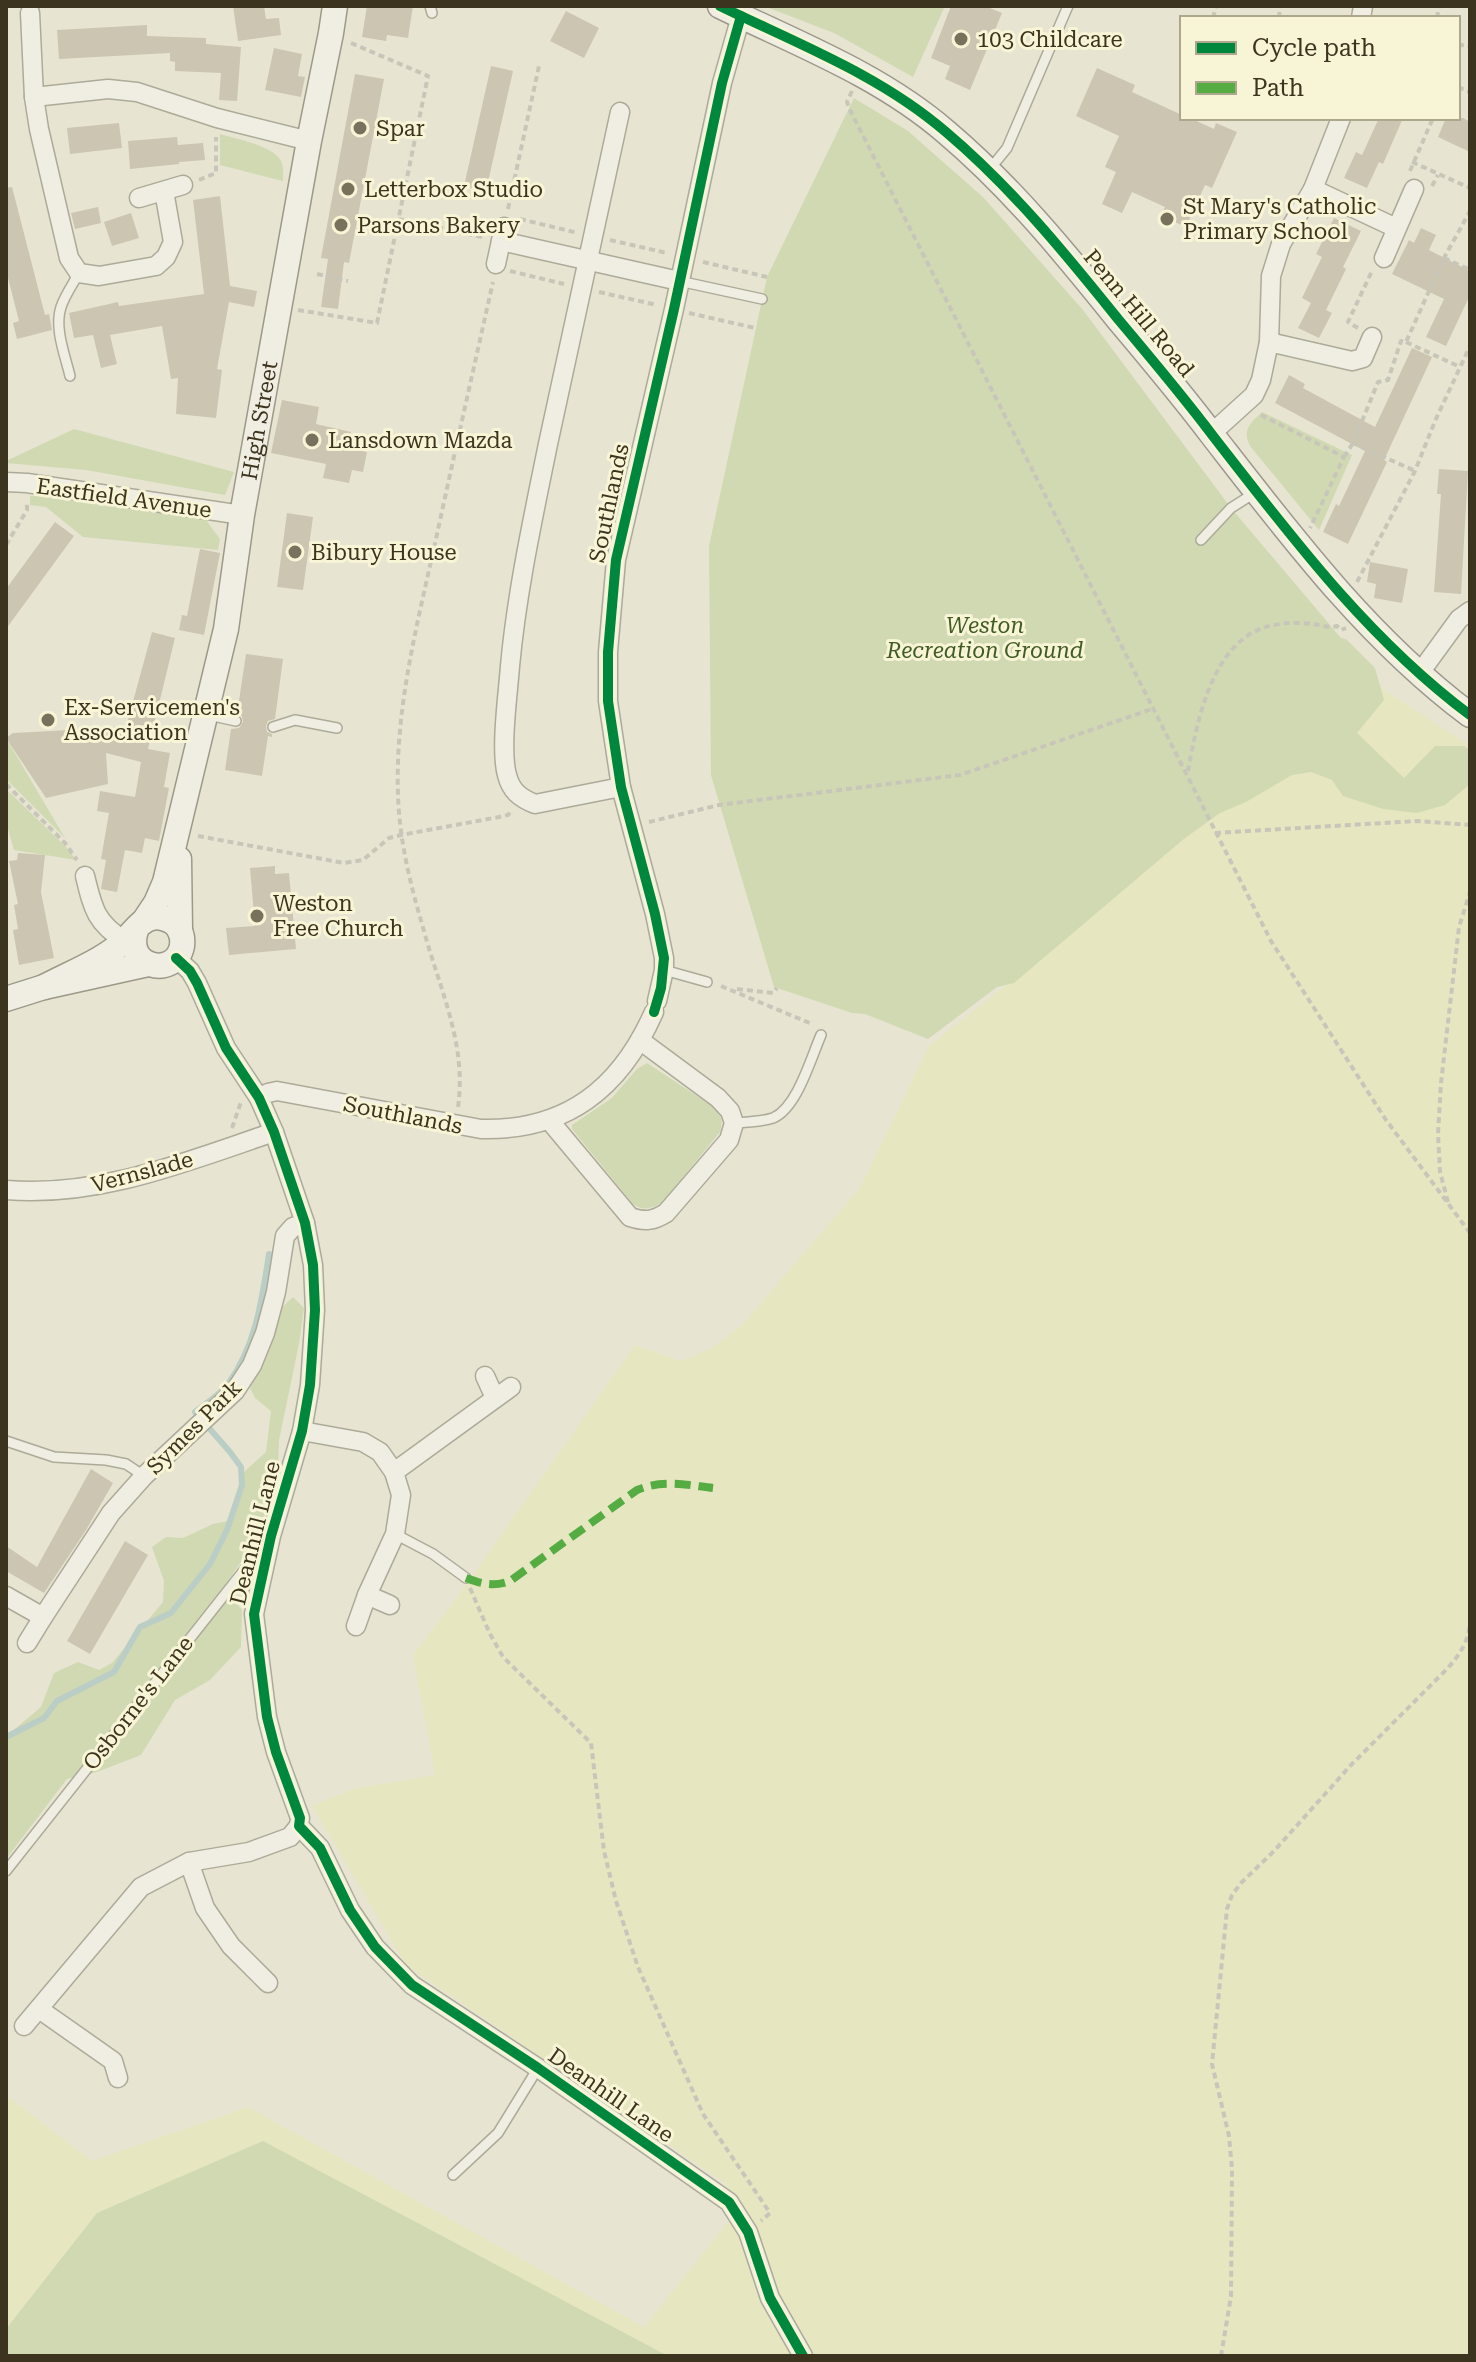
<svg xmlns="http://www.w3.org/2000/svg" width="1476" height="2362" font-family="'Roboto Serif',serif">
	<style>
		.farmland { fill: #e6e6c1 }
		.green { fill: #d1d9b3 }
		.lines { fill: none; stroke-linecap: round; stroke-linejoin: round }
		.stream { stroke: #bbcec6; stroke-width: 6 }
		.building { fill: #ccc5b1 }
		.lane-casing { stroke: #adaa99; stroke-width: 12 }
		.street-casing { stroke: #adaa99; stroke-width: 21 }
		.secondary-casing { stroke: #9d9989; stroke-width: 27 }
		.path { stroke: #c8c6b9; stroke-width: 4; stroke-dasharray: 6 4; stroke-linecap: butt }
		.lane { stroke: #f0eee2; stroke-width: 9 }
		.street { stroke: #f0eee2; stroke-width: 18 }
		.secondary { stroke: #f0eee2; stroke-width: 24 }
		.quiet { stroke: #55ac43; stroke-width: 8; stroke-dasharray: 16 8; stroke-linecap: butt }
		.cycleway-casing { stroke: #f8f5d7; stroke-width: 15 }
		.cycleway { stroke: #00873e; stroke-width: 10 }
		.poi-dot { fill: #78725d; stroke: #f8f5d7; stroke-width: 3 }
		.labels { text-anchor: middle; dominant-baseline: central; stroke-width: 6; stroke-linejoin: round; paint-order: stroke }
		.poi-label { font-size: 22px; fill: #3d341f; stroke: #f8f5d7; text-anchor: start }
		.street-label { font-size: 22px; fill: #3d341f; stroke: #f8f5d7 }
		.park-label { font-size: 22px; font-style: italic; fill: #425b25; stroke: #f8f5d7 }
	</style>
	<rect width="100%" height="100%" fill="#e7e5d1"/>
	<!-- farmland -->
	<polygon class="farmland" points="1380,687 1470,746 1470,2356 668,2356 263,2141 97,2213 6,2329 6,2095 92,2161 248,2107 644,2327 740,2207 725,2183 406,1965 312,1806 353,1789 435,1775 413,1655 461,1592 635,1345 681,1361 712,1348 742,1325 860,1188 929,1046 1009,983 1198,821"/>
	<!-- green -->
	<g class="green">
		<polygon points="770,6 945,6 913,77 834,33 769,8"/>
		<polygon points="854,98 908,131 984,198 1083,310 1231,508 1341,638 1346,639 1375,668 1384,700 1357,733 1404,778 1435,746 1464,746 1470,750 1470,784 1445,805 1417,813 1383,809 1343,796 1332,780 1311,772 1292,775 1246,802 1220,813 1185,838 1014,983 997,987 928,1039 865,1014 852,1013 774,987 711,775 709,546 767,277"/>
		<path d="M220,134C236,139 274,146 281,161C284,168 283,174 283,181L220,165Z"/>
		<path d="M1262,412L1352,455L1319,530L1250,446C1242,430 1250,423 1262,412Z"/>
		<polygon points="74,429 234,472 225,495 86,470 6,463 6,461"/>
		<polygon points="30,496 51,496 206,520 220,539 218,550 83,537 46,507 30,505"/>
		<polygon points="6,738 65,838 6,779"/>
		<polygon points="6,789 67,848 76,860 14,850 6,822"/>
		<path d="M647,1063L715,1108C722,1117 723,1121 720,1132L662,1203C650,1209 644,1211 633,1204L572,1129V1125L612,1098L637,1069Z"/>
		<polygon points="293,1297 304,1308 299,1344 279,1440 278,1471 270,1503 256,1540 223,1588 242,1610 241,1647 210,1680 175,1700 141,1755 97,1772 67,1779 6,1859 6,1733 10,1733 41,1707 54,1673 78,1662 99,1670 112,1663 163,1602 164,1581 152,1547 166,1537 183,1538 213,1524 233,1520 240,1481 245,1471 266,1452 271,1411 255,1398 248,1384 278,1311"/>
		<polygon points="263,2141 668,2356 6,2356 6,2329 97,2213"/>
	</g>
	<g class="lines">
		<!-- stream -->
		<path class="stream" d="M6,1737L44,1718L57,1701L114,1672L140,1627L171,1613L210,1564L227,1530L242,1485L241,1467L230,1452L195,1412C205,1404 220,1395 228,1384C256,1346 262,1299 269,1254"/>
	</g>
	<!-- building -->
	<g class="building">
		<polygon points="233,6 264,6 266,19 279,18 281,35 238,41"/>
		<polygon points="367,6 413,6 408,38 387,35 386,41 362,37"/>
		<polygon points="951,6 985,6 1002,13 970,90 945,79 950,66 931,58"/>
		<polygon points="566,11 599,28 584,58 550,41"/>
		<polygon points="147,25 147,36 206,38 206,44 241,47 237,101 219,100 221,73 175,71 175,62 170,61 170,53 59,59 57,30"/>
		<polygon points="274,48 302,54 298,76 305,77 301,97 265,90"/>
		<polygon points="491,66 513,71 486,191 464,186"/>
		<polygon points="1097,68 1135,85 1132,92 1182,115 1182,118 1190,118 1214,129 1216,123 1237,132 1212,188 1205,185 1186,227 1161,216 1165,207 1132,192 1122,213 1102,204 1116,172 1105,167 1119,136 1076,116"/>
		<polygon points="355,74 384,79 349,263 344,262 338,309 321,307 328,259 321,258"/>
		<polygon points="1379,118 1403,118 1383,164 1379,162 1367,188 1344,178 1356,152 1362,155"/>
		<polygon points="1446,118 1463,118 1470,122 1470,152 1438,137"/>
		<polygon points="119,123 122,148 70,154 67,128"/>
		<polygon points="177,137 178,145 203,143 205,160 179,162 179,164 130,169 128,141"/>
		<polygon points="12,187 45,315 49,314 52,330 17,339 13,323 19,321 6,270 6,188"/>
		<polygon points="220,196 230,286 257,291 254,307 229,302 217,369 222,370 216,418 176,414 178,378 171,379 162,326 110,335 117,364 101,368 93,335 74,338 69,313 118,302 119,306 204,294 193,200"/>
		<polygon points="98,207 101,223 75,229 71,213"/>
		<polygon points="131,213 139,238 112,246 104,222"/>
		<polygon points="1334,218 1361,231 1343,267 1346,269 1326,310 1332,313 1319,338 1298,328 1311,303 1302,298 1322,257 1316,254"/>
		<polygon points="1421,228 1436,235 1429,250 1470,271 1470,295 1446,346 1426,337 1444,299 1392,274 1409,240 1414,243"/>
		<polygon points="1412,348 1432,357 1384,460 1387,462 1348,544 1323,532 1336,504 1339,506 1365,451 1275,403 1289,375 1305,384 1303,388 1375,427"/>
		<polygon points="282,400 319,407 316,424 351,432 347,448 367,452 363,472 352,470 349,483 323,478 326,464 271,453"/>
		<polygon points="1439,469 1468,471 1461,594 1434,592 1441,494 1437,494"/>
		<polygon points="287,513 313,517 303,590 277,587"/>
		<polygon points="55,522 74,536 6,629 6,589"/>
		<polygon points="200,549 220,553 204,635 179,630 182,615 187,616"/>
		<polygon points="1370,562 1408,569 1402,603 1374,598 1376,584 1367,582"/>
		<polygon points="152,632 175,638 148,749 170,753 164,787 169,788 159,841 145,838 142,853 125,850 117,892 101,889 106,860 101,859 109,813 97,811 100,791 135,797 141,762 106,753 108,784 46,798 6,738 13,733 126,727"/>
		<polygon points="246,654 283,659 275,719 268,721 266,726 267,732 272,734 272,737 268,736 262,776 225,770 231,729 239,728 243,722 242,716 237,714"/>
		<polygon points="18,853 45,855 41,892 54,958 19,965 13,930 18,929 14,905 18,904 9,861 17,860"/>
		<polygon points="275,866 275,874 289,873 296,949 229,955 226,928 255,926 250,868"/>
		<polygon points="91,1469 113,1483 86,1530 44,1593 6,1571 6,1546 37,1567"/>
		<polygon points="125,1541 148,1555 90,1654 67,1641"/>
	</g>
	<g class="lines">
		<defs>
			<g id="lane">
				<polyline points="430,6 432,13"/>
				<polyline points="990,169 1007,148 1068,6"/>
				<polyline points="679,281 762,299"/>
				<path d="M70,376C65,355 54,328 61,307C65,295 73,284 79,273"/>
				<polyline points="1201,540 1231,508 1256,492"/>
				<polyline points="208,715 236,721"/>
				<polyline points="273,727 295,720 337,728"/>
				<polyline points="664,970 707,982"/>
				<path d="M734,1123C746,1122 761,1122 773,1118C797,1108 811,1058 821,1035"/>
				<polyline points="6,1441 54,1457 106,1460 126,1464 144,1476"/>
				<polyline points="395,1534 433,1554 466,1578"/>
				<polyline points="6,1871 264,1545"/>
				<polyline points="453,2175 498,2133 538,2068"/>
			</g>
			<g id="street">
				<polyline points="30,13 34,97 39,129 69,258 79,273 99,276 156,266 166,257 173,242 164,191"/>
				<polyline points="1361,18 1363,6"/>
				<polyline points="34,97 108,89 137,92 217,118 309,141"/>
				<path d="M620,112C597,223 571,333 548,444C533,518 517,591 510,666C508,694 500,750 507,775C511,791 520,798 535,804L621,787"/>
				<polyline points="1313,189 1396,228"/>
				<polyline points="139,198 183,185"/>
				<polyline points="501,241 679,281"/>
				<polyline points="1384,258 1414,189"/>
				<polyline points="496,264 504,227"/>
				<polyline points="1269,342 1352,361 1363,358 1372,337"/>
				<polyline points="1212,433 1254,395 1261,380 1269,342 1271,276 1281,244 1313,189 1341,118"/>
				<polyline points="6,482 27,483 242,515"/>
				<polyline points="1419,674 1459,619 1470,611"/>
				<path d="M85,876C93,909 96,923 125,941"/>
				<polyline points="176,958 190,971 197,983 226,1048 259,1098 274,1132 305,1223 313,1265 315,1310 310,1385 302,1431 271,1536 254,1614 267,1717 276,1752 300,1818 299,1826 320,1848 350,1910 375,1947 412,1985 538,2068 729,2202 748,2232 770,2298 803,2356"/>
				<polyline points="657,1001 664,970 664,958 655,914 621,787 608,701 608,652 616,560 674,309 722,83 741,16"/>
				<path d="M259,1098L268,1093L277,1091L481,1129C566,1131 620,1089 654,1012"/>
				<path d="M549,1120L630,1217C645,1222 653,1221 666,1213L729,1140L734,1123L730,1111L718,1098L641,1041"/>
				<path d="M6,1190C99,1198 188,1161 274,1132"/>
				<polyline points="485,1376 495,1398"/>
				<polyline points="302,1431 363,1442 380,1452 394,1472 401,1495 395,1534 367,1595 356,1626"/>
				<polyline points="394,1472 511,1387"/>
				<polyline points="367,1595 390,1605"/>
				<polyline points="6,1596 43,1617 111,1513 144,1476 235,1391 252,1365 265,1333 276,1292 285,1236 293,1227 305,1223"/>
				<polyline points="27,1643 43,1617"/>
				<polyline points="189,1862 205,1908 231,1946 268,1983"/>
				<polyline points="39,2009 113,2061 118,2078"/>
				<polyline points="24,2026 141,1887 189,1862 249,1852 290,1837 299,1826"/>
			</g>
			<g id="secondary">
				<path d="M720,6C798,44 880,75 946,132C1011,187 1065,253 1118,319C1150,357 1183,396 1213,436C1290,535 1368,639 1470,715"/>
				<polyline points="179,859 180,931"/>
				<path id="s1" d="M144,921L156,903L165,882L226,629L242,515L309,141L331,33L335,6"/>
				<path d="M44,987C70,973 103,961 124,941C133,933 140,920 152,918C159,916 169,919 175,924C181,930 183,938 182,946C175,980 121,967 137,928"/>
				<polyline points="6,999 44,987 148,964"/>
			</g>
		</defs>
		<!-- lane casing -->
		<use href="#lane" class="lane-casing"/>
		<!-- street casing -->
		<use href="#street" class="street-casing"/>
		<!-- secondary casing -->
		<use href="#secondary" class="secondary-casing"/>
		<!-- path -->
		<g class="path">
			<polyline points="1213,18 1216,6"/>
			<polyline points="1279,18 1280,6"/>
			<polyline points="1437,18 1439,6"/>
			<polyline points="1458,44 1470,47"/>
			<polyline points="1458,87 1470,92"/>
			<polyline points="852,91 847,102 849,108 1271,941 1386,1120 1470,1233"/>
			<polyline points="1412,162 1470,188"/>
			<polyline points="1410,171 1433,118"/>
			<polyline points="199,180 216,173 216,137"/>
			<polyline points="1432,186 1438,175"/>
			<polyline points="508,209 539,66"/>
			<polyline points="398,219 486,238"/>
			<polyline points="520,219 578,233"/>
			<polyline points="610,240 667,253"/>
			<polyline points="1444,258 1470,270"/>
			<polyline points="703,262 767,277"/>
			<polyline points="510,271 564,284"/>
			<polyline points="317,274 348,281"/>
			<polyline points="599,292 657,305"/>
			<polyline points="298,310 377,323 428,76 351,43"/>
			<polyline points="689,313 755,328"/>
			<polyline points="1358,328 1348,322 1372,271"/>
			<polyline points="1406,342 1460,367"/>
			<polyline points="1261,415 1344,457 1310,528"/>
			<polyline points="1353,443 1415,471"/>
			<polyline points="1344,457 1353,443 1378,382 1388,380 1401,341 1406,342 1444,258 1470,211"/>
			<polyline points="6,545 27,510 27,501"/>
			<polyline points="1357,582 1415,471 1435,421 1470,346"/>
			<path d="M1188,771C1198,717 1214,630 1281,624C1293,622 1307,623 1319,625C1326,626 1329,628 1337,626L1341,630L1346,628"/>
			<polyline points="6,784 65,843 77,860"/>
			<polyline points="649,822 719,805 960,775 1155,708"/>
			<polyline points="1215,833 1417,821 1470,825"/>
			<polyline points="198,836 344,863 363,860 389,838 401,835 499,817 508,815 511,811"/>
			<polyline points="721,986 812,1024"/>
			<polyline points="737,989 773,993 777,988"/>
			<path d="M458,1107C467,1045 440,990 424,931C411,887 399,840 398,794C395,711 416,629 434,548C453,460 473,371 493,282"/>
			<polyline points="232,1128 241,1102"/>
			<polyline points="1448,1202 1440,1172 1438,1134 1441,1083 1459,927 1470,892"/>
			<polyline points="470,1588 490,1634 503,1657 591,1743 604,1851 616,1901 638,1967 703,2114 770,2213 761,2221"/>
			<path d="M1221,2356L1231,2296L1232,2169L1229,2136L1212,2064L1227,1909L1232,1895L1241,1883L1274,1851L1351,1765L1448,1668C1460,1654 1469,1641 1470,1622"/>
		</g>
		<!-- lane -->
		<use href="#lane" class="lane"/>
		<!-- street -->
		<use href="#street" class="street"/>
		<!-- secondary -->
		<use href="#secondary" class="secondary"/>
		<!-- quiet -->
		<path class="quiet" d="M466,1578C482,1584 494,1587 510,1581L637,1490C663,1479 686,1485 713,1488"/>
		<defs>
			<g id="cycleway">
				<path d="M720,6C798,44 880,75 946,132C1011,187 1065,253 1118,319C1150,357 1183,396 1213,436C1290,535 1368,639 1470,715"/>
				<polyline points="176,958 190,971 197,983 226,1048 259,1098 274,1132 305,1223 313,1265 315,1310 310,1385 302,1431 271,1536 254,1614 267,1717 276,1752 300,1818 299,1826 320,1848 350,1910 375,1947 412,1985 538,2068 729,2202 748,2232 770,2298 803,2356"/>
				<polyline points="654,1012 661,988 664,958 655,914 621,787 608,701 608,652 616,560 674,309 722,83 741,16"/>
			</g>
		</defs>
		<!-- cycleway casing -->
		<use href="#cycleway" class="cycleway-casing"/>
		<!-- cycleway -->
		<use href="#cycleway" class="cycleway"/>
	</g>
	<!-- markers -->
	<g class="poi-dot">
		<circle cx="961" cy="39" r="8"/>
		<circle cx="360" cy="128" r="8"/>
		<circle cx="348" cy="189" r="8"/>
		<circle cx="1167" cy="219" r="8"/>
		<circle cx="341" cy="225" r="8"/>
		<circle cx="312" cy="440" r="8"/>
		<circle cx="295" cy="552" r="8"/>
		<circle cx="48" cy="720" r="8"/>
		<circle cx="257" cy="916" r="8"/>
	</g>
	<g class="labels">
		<!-- poi labels -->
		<g class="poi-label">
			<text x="977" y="39">103 Childcare</text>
			<text x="376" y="128">Spar</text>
			<text x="364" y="189">Letterbox Studio</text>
			<text x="1183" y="206">St Mary's Catholic<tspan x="1183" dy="25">Primary School</tspan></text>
			<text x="357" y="225">Parsons Bakery</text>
			<text x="328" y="440">Lansdown Mazda</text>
			<text x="311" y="552">Bibury House</text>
			<text x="64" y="707">Ex-Servicemen's<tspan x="64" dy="25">Association</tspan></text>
			<text x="273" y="903">Weston<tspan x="273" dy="25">Free Church</tspan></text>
		</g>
		<!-- street labels -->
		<g class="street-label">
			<text transform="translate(1139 313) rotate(50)">Penn Hill Road</text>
			<text stroke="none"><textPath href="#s1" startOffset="516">High Street</textPath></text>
			<text transform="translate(124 498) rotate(8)">Eastfield Avenue</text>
			<text transform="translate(609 503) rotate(-78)">Southlands</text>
			<text transform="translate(403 1115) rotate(11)">Southlands</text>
			<text transform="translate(142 1172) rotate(-15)">Vernslade</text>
			<text transform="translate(194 1427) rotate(-45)">Symes Park</text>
			<text transform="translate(255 1533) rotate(-76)">Deanhill Lane</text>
			<text transform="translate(138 1703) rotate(-52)">Osborne's Lane</text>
			<text transform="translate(611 2095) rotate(35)">Deanhill Lane</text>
		</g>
		<!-- park labels -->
		<g class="park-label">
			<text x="985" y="625">Weston<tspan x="985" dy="25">Recreation Ground</tspan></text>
		</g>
	</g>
	<!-- border -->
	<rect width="1476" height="2362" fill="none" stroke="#3d341f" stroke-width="16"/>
	<!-- legend -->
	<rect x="1180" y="16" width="280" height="104" fill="#f8f5d7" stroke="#ada88d" stroke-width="2"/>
	<rect x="1196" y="42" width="40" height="12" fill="#00873e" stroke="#ada88d" stroke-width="2"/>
	<text x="1252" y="56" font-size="24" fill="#3d341f">Cycle path</text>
	<rect x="1196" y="82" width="40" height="12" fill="#55ac43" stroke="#ada88d" stroke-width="2"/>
	<text x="1252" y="96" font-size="24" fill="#3d341f">Path</text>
</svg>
